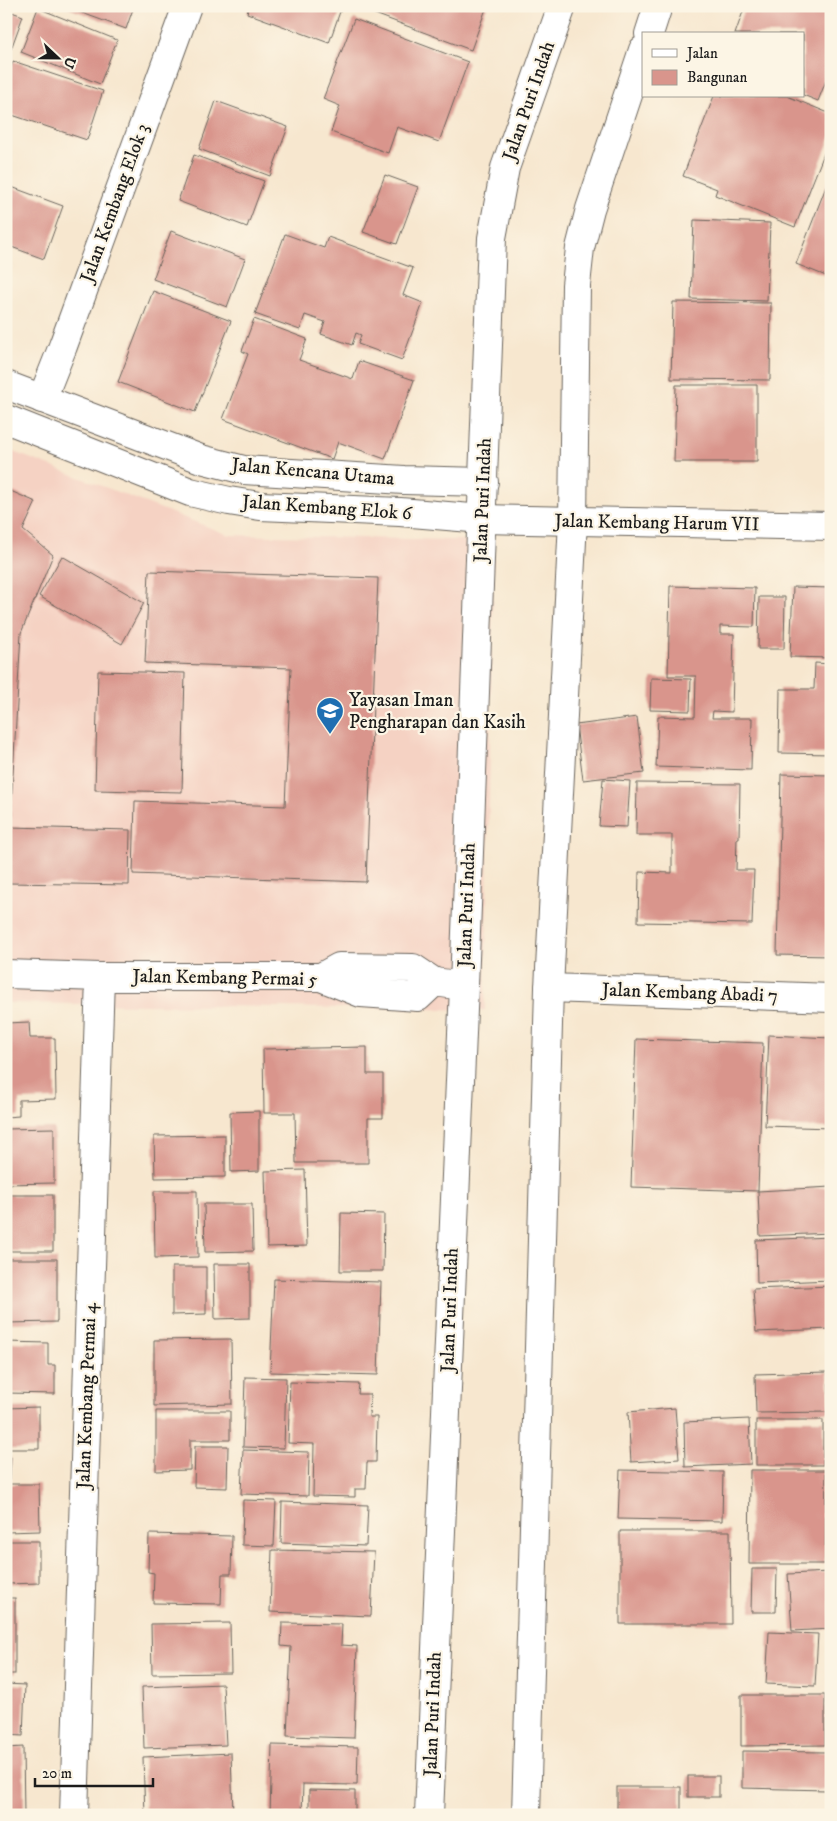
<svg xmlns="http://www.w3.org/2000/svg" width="837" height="1821" font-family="'IM FELL DW Pica',serif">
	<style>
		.built { fill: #f5d2c3 }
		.building { fill: #d9958c }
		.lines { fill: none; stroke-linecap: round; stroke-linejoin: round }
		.minor-casing { stroke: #69635b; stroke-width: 30 }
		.major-casing { stroke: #69635b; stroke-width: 30 }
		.minor { stroke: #fff; stroke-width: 28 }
		.major { stroke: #fff; stroke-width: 28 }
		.labels { text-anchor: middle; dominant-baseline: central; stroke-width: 4.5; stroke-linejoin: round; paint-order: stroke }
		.street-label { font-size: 19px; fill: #1c1c1c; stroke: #fcf5e5 }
		.poi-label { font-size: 19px; fill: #1c1c1c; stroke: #fcf5e5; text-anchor: start }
	</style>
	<rect width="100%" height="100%" fill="#fcf5e5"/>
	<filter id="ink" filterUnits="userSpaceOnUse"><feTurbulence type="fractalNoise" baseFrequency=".02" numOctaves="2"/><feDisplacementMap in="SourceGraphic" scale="10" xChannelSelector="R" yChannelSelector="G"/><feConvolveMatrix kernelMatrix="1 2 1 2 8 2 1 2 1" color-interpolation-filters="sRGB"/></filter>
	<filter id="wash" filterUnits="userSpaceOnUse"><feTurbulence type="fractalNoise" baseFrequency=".0096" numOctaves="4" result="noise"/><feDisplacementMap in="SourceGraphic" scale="20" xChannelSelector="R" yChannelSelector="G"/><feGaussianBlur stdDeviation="1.12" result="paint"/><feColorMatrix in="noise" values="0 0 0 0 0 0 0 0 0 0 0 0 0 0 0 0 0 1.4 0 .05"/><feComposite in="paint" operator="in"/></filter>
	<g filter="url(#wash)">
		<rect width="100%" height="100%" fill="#f7e7cf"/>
		<!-- built -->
		<polygon class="built" points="6,449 229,535 494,541 485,1010 6,1003"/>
		<g id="blocks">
			<!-- building -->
			<g class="building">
				<polygon points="63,6 134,6 126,29"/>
				<polygon points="249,6 342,6 329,43 247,13"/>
				<polygon points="368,6 487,6 471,50 367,11"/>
				<polygon points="745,6 831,6 831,68 818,101 803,95 803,34 735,34"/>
				<polygon points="38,8 117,40 100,84 21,52"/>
				<polygon points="6,10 23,16 11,49 6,48"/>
				<polygon points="354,19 468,62 439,142 397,127 388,153 331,132 340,106 323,99"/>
				<polygon points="13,61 103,91 87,140 6,113 6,81"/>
				<polygon points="714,96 787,96 831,114 831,136 795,227 715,195 717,189 683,176"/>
				<polygon points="216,101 288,127 270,176 199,149"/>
				<polygon points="194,155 264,181 247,227 178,201"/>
				<polygon points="385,175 418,187 397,244 363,232"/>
				<polygon points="829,179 831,179 831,278 796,264"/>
				<polygon points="6,185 63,206 44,259 6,245"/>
				<polygon points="694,220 770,223 767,301 691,299"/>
				<polygon points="171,231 245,259 227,307 153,279"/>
				<polygon points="285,234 324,248 328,237 413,268 403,295 423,303 402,360 358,344 361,335 356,333 352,345 321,334 325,322 305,315 300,330 255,314"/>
				<polygon points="153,291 231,321 195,412 118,382"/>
				<polygon points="673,302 771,303 770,380 671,379"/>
				<polygon points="254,319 307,339 299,360 353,379 359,361 414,380 385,459 338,442 332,459 223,419 248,354 242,351"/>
				<polygon points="676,385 757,385 757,462 674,462"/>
				<polygon points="6,489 36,502 23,530 53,555 21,633 10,827 130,830 129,885 9,883 10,827 6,827"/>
				<polygon points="62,556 144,603 122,644 39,596"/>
				<polygon points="149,571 378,578 366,882 133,874 135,801 285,806 291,668 145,663"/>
				<polygon points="670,586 755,588 754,627 720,626 720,634 734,634 732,712 713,711 712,718 752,718 751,770 656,767 658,716 695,717 696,676 668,676"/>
				<polygon points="793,587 831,588 831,658 790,657"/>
				<polygon points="759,597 785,597 784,649 758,649"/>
				<polygon points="815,663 831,664 831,754 779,753 780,689 814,689"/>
				<polygon points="98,671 185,673 182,792 95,790"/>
				<polygon points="651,678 691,679 690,711 650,710"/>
				<polygon points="637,717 644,773 583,780 576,725"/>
				<polygon points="781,774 831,775 831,956 777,955"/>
				<polygon points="603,779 630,781 627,827 599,826"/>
				<polygon points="637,783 740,784 739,838 737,838 736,870 754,870 752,924 638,922 639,872 672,873 672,835 636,835"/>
				<polygon points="29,1022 30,1038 55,1038 56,1099 19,1100 19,1116 6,1117 6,1023"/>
				<polygon points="769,1035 831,1038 831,1128 765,1126"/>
				<polygon points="636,1039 763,1043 758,1191 631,1187"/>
				<polygon points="367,1047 367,1074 383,1074 383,1118 368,1118 368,1163 296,1163 295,1113 264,1113 263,1049"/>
				<polygon points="259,1111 259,1171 231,1172 230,1112"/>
				<polygon points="54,1128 54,1183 6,1184 6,1129"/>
				<polygon points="225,1135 225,1177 155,1178 154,1136"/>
				<polygon points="305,1170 307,1246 267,1247 265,1171"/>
				<polygon points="831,1187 831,1233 760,1236 758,1191"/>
				<polygon points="154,1191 197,1191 198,1257 155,1258"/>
				<rect x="6" y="1195" width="47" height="56"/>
				<polygon points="204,1204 252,1204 253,1251 205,1252"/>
				<polygon points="341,1213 384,1214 383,1271 340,1271"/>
				<polygon points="831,1237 831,1280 757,1283 756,1240"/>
				<polygon points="6,1259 57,1259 57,1322 6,1323"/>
				<polygon points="214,1264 250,1264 250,1318 215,1319"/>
				<polygon points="172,1267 206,1267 206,1314 172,1315"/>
				<polygon points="274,1279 381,1282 378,1375 270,1372"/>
				<polygon points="831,1286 831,1329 756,1332 753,1289"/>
				<polygon points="231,1339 232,1404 154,1406 154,1340"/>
				<polygon points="6,1342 48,1343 48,1365 55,1365 55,1394 6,1393"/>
				<polygon points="828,1372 830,1412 756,1413 755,1374"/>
				<polygon points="245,1377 286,1378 284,1448 243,1447"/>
				<polygon points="290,1382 359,1384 358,1394 370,1394 369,1417 377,1417 376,1462 367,1462 366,1489 355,1489 355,1497 313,1496 314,1444 288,1443"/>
				<polygon points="39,1407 39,1449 6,1449 6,1408"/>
				<polygon points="675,1408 679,1459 631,1462 628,1412"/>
				<polygon points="156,1411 230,1411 230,1440 190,1440 190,1470 156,1471"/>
				<polygon points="749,1419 751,1464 685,1467 684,1422"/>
				<rect x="756" y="1420" width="67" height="45"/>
				<polygon points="195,1446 228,1446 227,1488 194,1487"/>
				<polygon points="243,1450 309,1452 308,1496 241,1494"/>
				<polygon points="6,1457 11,1457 10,1480 6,1480"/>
				<polygon points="620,1470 723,1472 722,1521 618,1519"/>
				<polygon points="750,1470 826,1470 825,1564 749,1564"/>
				<polygon points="6,1484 39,1484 40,1531 6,1532"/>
				<polygon points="243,1500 276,1501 274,1546 242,1545"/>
				<polygon points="282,1502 368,1505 366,1546 281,1543"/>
				<polygon points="620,1531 730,1531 731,1624 620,1624"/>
				<polygon points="149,1534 232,1536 231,1574 222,1574 221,1604 153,1603 154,1573 148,1572"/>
				<polygon points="6,1541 39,1541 39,1583 6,1584"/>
				<polygon points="272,1550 374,1552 371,1616 270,1612"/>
				<polygon points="752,1569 777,1569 776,1612 751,1612"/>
				<polygon points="829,1572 831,1629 792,1631 788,1574"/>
				<rect x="6" y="1598" width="9" height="76"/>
				<polygon points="230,1623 231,1673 152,1674 151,1624"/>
				<polygon points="282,1623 342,1624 341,1645 357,1646 354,1738 287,1736 291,1647 281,1646"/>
				<polygon points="769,1632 818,1634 815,1686 766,1684"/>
				<polygon points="6,1684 25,1685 23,1736 6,1735"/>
				<polygon points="223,1684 226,1745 144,1748 142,1687"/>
				<polygon points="741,1695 825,1695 825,1745 741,1746"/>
				<polygon points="272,1745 358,1747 357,1785 303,1784 302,1815 270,1815"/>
				<polygon points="23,1747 24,1815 6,1815 6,1748"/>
				<polygon points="742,1751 827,1752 826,1790 742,1788"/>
				<polygon points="231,1753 233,1814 145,1815 143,1757"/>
				<rect x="688" y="1776" width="31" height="21"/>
				<rect x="617" y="1787" width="64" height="28"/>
				<polygon points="309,1790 355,1791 355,1815 309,1815"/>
			</g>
		</g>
	</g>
	<g filter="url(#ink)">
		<use href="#blocks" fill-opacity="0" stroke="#69635b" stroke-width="1"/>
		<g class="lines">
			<defs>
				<g id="minor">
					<polyline points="6,385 201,459 244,470 404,480 484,482"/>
					<polyline points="42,399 63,346 187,6"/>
					<polyline points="6,419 190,492 229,501 260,506 400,512 483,519 831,526"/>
					<polyline points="6,974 100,977 321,977 361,993 418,997 434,982 464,986"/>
					<polyline points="321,977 339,967 413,968 434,982"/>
					<polyline points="549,988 831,998"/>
					<polyline points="74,1815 100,977"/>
				</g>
				<g id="major">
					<polyline points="649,34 658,6"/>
					<polyline points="429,1815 464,986 492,238 505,168 562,6"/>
					<polyline points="526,1815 549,988 573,521 576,285 580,248 590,209 643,50"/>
				</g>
			</defs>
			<!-- minor casing -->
			<use href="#minor" class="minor-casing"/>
			<!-- major casing -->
			<use href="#major" class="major-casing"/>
			<!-- minor -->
			<use href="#minor" class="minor"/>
			<!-- major -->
			<use href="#major" class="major"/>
		</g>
	</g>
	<!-- icons -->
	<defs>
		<symbol id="school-pin" viewBox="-11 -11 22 30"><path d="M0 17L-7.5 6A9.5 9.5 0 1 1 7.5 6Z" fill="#1f6fb2" stroke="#fcf5e5"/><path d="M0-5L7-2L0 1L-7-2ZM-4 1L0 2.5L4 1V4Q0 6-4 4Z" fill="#fff"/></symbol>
	</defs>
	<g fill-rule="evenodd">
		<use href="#school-pin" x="314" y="695" width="32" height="43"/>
	</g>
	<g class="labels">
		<!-- street labels -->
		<g class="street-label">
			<text transform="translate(529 101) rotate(-71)">Jalan Puri Indah</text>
			<text transform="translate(115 203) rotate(-70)">Jalan Kembang Elok 3</text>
			<text transform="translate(313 472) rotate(5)">Jalan Kencana Utama</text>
			<text transform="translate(483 500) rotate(-88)">Jalan Puri Indah</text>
			<text transform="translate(327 508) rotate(4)">Jalan Kembang Elok 6</text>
			<text transform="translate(657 523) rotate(1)">Jalan Kembang Harum VII</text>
			<text transform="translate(467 905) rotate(-88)">Jalan Puri Indah</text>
			<text transform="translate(225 978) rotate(1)">Jalan Kembang Permai 5</text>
			<text transform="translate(690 993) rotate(2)">Jalan Kembang Abadi 7</text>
			<text transform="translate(450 1310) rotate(-88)">Jalan Puri Indah</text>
			<text transform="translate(87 1396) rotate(-88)">Jalan Kembang Permai 4</text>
			<text transform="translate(433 1714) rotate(-88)">Jalan Puri Indah</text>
		</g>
		<!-- poi labels -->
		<g class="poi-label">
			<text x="349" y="700">Yayasan Iman<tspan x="349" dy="22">Pengharapan dan Kasih</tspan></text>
		</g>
	</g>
	<!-- margin -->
	<rect width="837" height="1821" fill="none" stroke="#fcf5e5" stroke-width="25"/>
	<!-- legend -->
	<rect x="642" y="32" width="162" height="65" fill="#fcf5e5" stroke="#a29e95"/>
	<rect x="652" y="49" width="25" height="8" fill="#ffffff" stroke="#a29e95"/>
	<text x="687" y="58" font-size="15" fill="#1c1c1c">Jalan</text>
	<rect x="652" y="70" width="25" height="15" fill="#d9958c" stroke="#a29e95"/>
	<text x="687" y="82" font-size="15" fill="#1c1c1c">Bangunan</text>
	<!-- north arrow -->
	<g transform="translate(58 58) rotate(112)" stroke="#fcf5e5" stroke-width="4" paint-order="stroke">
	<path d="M0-4L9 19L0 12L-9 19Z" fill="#1c1c1c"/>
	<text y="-8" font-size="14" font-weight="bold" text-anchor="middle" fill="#1c1c1c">U</text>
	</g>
	<!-- scale -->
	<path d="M35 1778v8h118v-8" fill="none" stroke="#1c1c1c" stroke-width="2.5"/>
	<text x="42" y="1778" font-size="15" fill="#1c1c1c" stroke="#fcf5e5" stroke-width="4" paint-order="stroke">20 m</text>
</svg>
